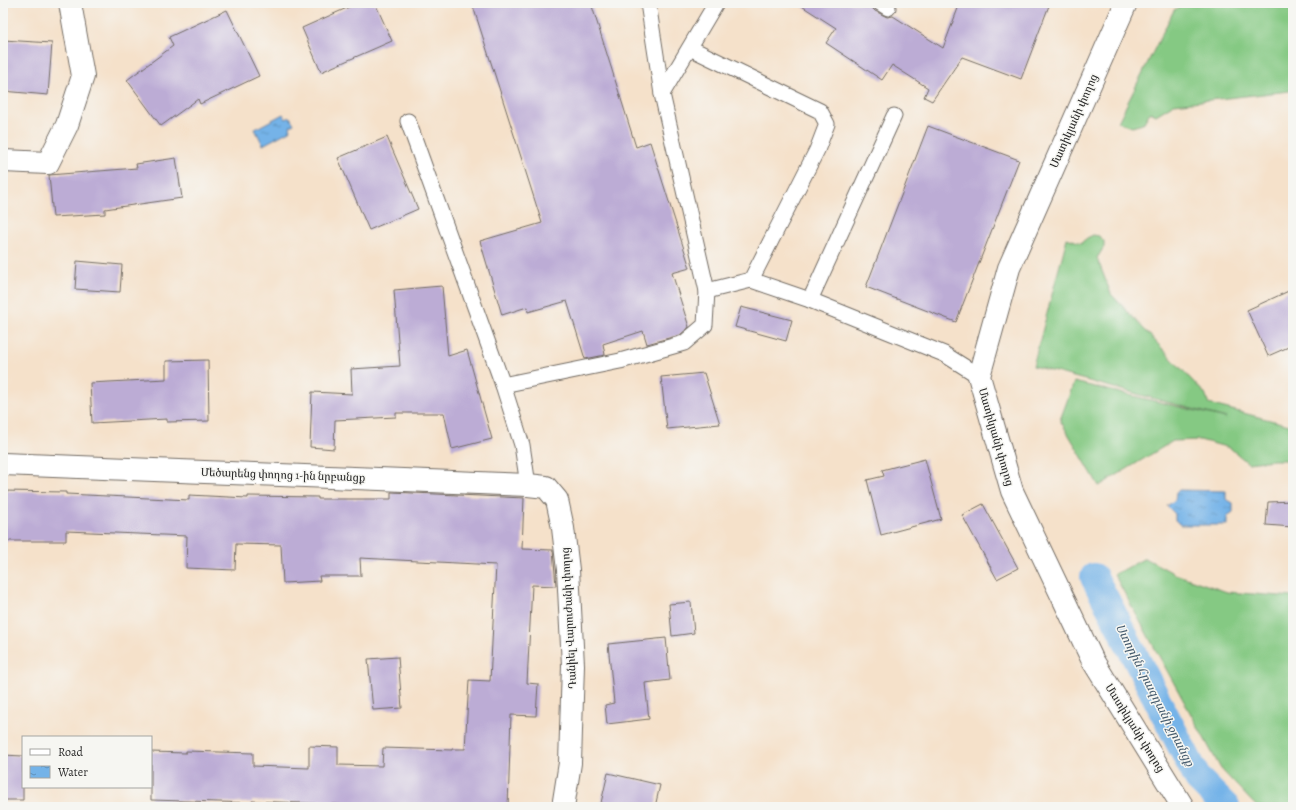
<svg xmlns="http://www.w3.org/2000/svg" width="1296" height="810" font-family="Alegreya,'Noto Serif Armenian',serif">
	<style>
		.grass { fill: #85c983; stroke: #587a57 }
		.water { fill: url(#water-ripples); stroke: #506f8a }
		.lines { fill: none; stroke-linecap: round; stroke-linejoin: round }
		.canal { stroke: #74b3e8; stroke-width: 28 }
		.building { fill: #bcacd5 }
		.lane-casing { stroke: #726b63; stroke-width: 17 }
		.street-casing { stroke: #726b63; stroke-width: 24 }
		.lane { stroke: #fff; stroke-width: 15 }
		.street { stroke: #fff; stroke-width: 22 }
		.labels { text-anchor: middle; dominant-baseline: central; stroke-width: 3; stroke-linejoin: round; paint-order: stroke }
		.street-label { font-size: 11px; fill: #2b2b2b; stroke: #f6f6f2 }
		.water-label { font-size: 12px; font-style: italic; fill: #455b6d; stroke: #f6f6f2 }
	</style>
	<defs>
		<pattern id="water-ripples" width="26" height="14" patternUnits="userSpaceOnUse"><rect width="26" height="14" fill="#74b3e8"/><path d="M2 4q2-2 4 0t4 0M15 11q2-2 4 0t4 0" fill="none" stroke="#5f92bc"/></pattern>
	</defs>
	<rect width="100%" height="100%" fill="#f6f6f2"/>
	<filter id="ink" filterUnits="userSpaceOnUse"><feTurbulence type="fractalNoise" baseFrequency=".025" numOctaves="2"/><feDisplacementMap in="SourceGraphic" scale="8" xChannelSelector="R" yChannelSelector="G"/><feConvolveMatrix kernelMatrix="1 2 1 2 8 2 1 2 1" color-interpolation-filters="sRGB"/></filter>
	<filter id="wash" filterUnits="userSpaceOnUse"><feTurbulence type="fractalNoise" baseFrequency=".012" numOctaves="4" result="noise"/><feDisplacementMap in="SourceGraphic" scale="16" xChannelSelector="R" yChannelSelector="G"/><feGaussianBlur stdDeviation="0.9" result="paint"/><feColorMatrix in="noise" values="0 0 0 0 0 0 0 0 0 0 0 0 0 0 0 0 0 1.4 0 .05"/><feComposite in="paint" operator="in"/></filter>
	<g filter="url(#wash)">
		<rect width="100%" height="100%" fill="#f5e1ca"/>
		<!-- grass -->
		<g class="grass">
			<polygon points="1186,3 1293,3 1293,84 1290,91 1174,104 1156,115 1150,112 1143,124 1132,127 1118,122 1174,10"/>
			<polygon points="1093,235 1099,236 1104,241 1104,247 1097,258 1111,294 1205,394 1209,404 1293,426 1293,460 1273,460 1248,463 1230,448 1200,440 1173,441 1099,486 1060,420 1074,382 1226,418 1033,366 1067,238 1081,243 1087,238"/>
			<polygon points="1145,558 1175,574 1227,592 1293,597 1293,807 1257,807 1221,769 1114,574 1125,569"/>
		</g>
		<!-- water -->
		<g class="water">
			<polygon points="283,114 286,119 290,117 294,124 290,126 291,130 263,145 255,129"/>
			<polygon points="1179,490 1226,491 1226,499 1233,503 1233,513 1227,517 1227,525 1180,525 1175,520 1175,514 1167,506 1175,500 1176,493"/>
		</g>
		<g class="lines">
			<!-- canal -->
			<polyline class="canal" points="1094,577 1198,779 1226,807"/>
		</g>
		<g id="blocks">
			<!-- building -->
			<g class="building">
				<polygon points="358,3 375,3 392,41 321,72 302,28"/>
				<polygon points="472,3 591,3 636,147 650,142 690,268 672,273 689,327 680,335 647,344 643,331 603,344 605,355 585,359 567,301 528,312 527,307 502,315 480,241 542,223"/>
				<polygon points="797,3 871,3 872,8 875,11 887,17 893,16 943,48 960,3 1050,3 1021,79 962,57 932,101 924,97 928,88 892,65 882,80 826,43 836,28"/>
				<polygon points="227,10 259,76 200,104 198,99 161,126 127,80 173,46 169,37"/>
				<polygon points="3,40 52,43 48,95 3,91"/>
				<polygon points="928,126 1019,160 956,322 866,287"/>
				<polygon points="387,137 418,209 369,230 338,158"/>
				<polygon points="176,158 182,198 105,209 105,214 53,217 49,175 137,168 136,164"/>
				<polygon points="77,261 122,265 120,292 75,289"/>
				<polygon points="442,286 448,356 467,350 492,439 452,449 444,413 396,413 396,417 335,420 334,449 310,447 312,392 352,394 351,369 400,366 394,290"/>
				<polygon points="1293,289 1293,345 1268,356 1247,310"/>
				<polygon points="741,307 792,320 786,341 735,327"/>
				<polygon points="208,360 209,421 167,422 167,419 92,423 90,383 166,379 166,361"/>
				<polygon points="704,373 720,424 667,429 661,377"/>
				<polygon points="925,459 941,519 881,535 867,480 884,476 882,470"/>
				<polygon points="3,491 66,492 66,494 189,500 189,495 248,498 248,496 318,497 318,499 391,499 391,492 524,498 522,549 553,550 556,586 532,585 527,683 538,684 536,716 511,715 508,807 381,807 381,806 252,801 252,803 151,800 151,752 186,753 186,751 253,753 253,766 309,768 309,746 338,747 338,765 382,766 383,748 452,750 452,749 465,749 469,680 490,681 496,565 360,558 361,576 319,576 320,581 283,583 281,545 236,544 235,570 186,568 187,536 66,531 66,541 3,541"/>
				<polygon points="1293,501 1293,527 1266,525 1268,502"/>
				<polygon points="983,504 1018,568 997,579 962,515"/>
				<polygon points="691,602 694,633 672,636 669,604"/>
				<polygon points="666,638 670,680 645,683 649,719 607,724 605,705 614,703 608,644"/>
				<polygon points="398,657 402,708 373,710 368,659"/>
				<polygon points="3,755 23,756 23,800 3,800"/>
				<polygon points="608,773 660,785 655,807 600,807"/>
			</g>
		</g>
	</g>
	<g filter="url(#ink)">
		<use href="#blocks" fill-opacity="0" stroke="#726b63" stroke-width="1"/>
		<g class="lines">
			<defs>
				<g id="lane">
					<polyline points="880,3 888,8"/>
					<polyline points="690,48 820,111 827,124 817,150 751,280 707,291"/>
					<polyline points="662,94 716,3"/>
					<polyline points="408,121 503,385 522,445 528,485"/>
					<polyline points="751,280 810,300 944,354 979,376"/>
					<polyline points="810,300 894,116"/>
					<polyline points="503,385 620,361 684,343 705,325 707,291 662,94 648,3"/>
				</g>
				<g id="street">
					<polyline points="1126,3 1009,268 979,376 1012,491 1093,661 1183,807"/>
					<polyline points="3,161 48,163 67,125 83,76 70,3"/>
					<polyline points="3,464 528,485 546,487 557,500 563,528 568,570 573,665 570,763 563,807"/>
				</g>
			</defs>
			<!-- lane casing -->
			<use href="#lane" class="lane-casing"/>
			<!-- street casing -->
			<use href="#street" class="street-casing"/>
			<!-- lane -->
			<use href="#lane" class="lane"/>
			<!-- street -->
			<use href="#street" class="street"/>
		</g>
	</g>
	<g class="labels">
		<!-- street labels -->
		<g class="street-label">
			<text transform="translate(1074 121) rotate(-66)">Մատիկյանի փողոց</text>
			<text transform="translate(996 437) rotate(74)">Մատիկյանի փողոց</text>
			<text transform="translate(283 475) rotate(2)">Մեծարենց փողոց 1-ին նրբանցք</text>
			<text transform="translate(569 618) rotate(-93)">Դանիել Վարուժանի փողոց</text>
			<text transform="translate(1135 728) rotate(58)">Մատիկյանի փողոց</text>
		</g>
		<!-- water labels -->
		<g class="water-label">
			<text transform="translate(1155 695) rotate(63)">Ստորին Հրազդանի ջրանցք</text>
		</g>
	</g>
	<!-- margin -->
	<rect width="1296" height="810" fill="none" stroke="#f6f6f2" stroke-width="16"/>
	<!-- legend -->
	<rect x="22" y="736" width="130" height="52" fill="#f6f6f2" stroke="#a5a5a2"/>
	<rect x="30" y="749" width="20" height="6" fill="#ffffff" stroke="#a5a5a2"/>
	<text x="58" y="756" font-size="12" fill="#2b2b2b">Road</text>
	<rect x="30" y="766" width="20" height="12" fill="url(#water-ripples)" stroke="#a5a5a2"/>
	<text x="58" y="776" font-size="12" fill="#2b2b2b">Water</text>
</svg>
